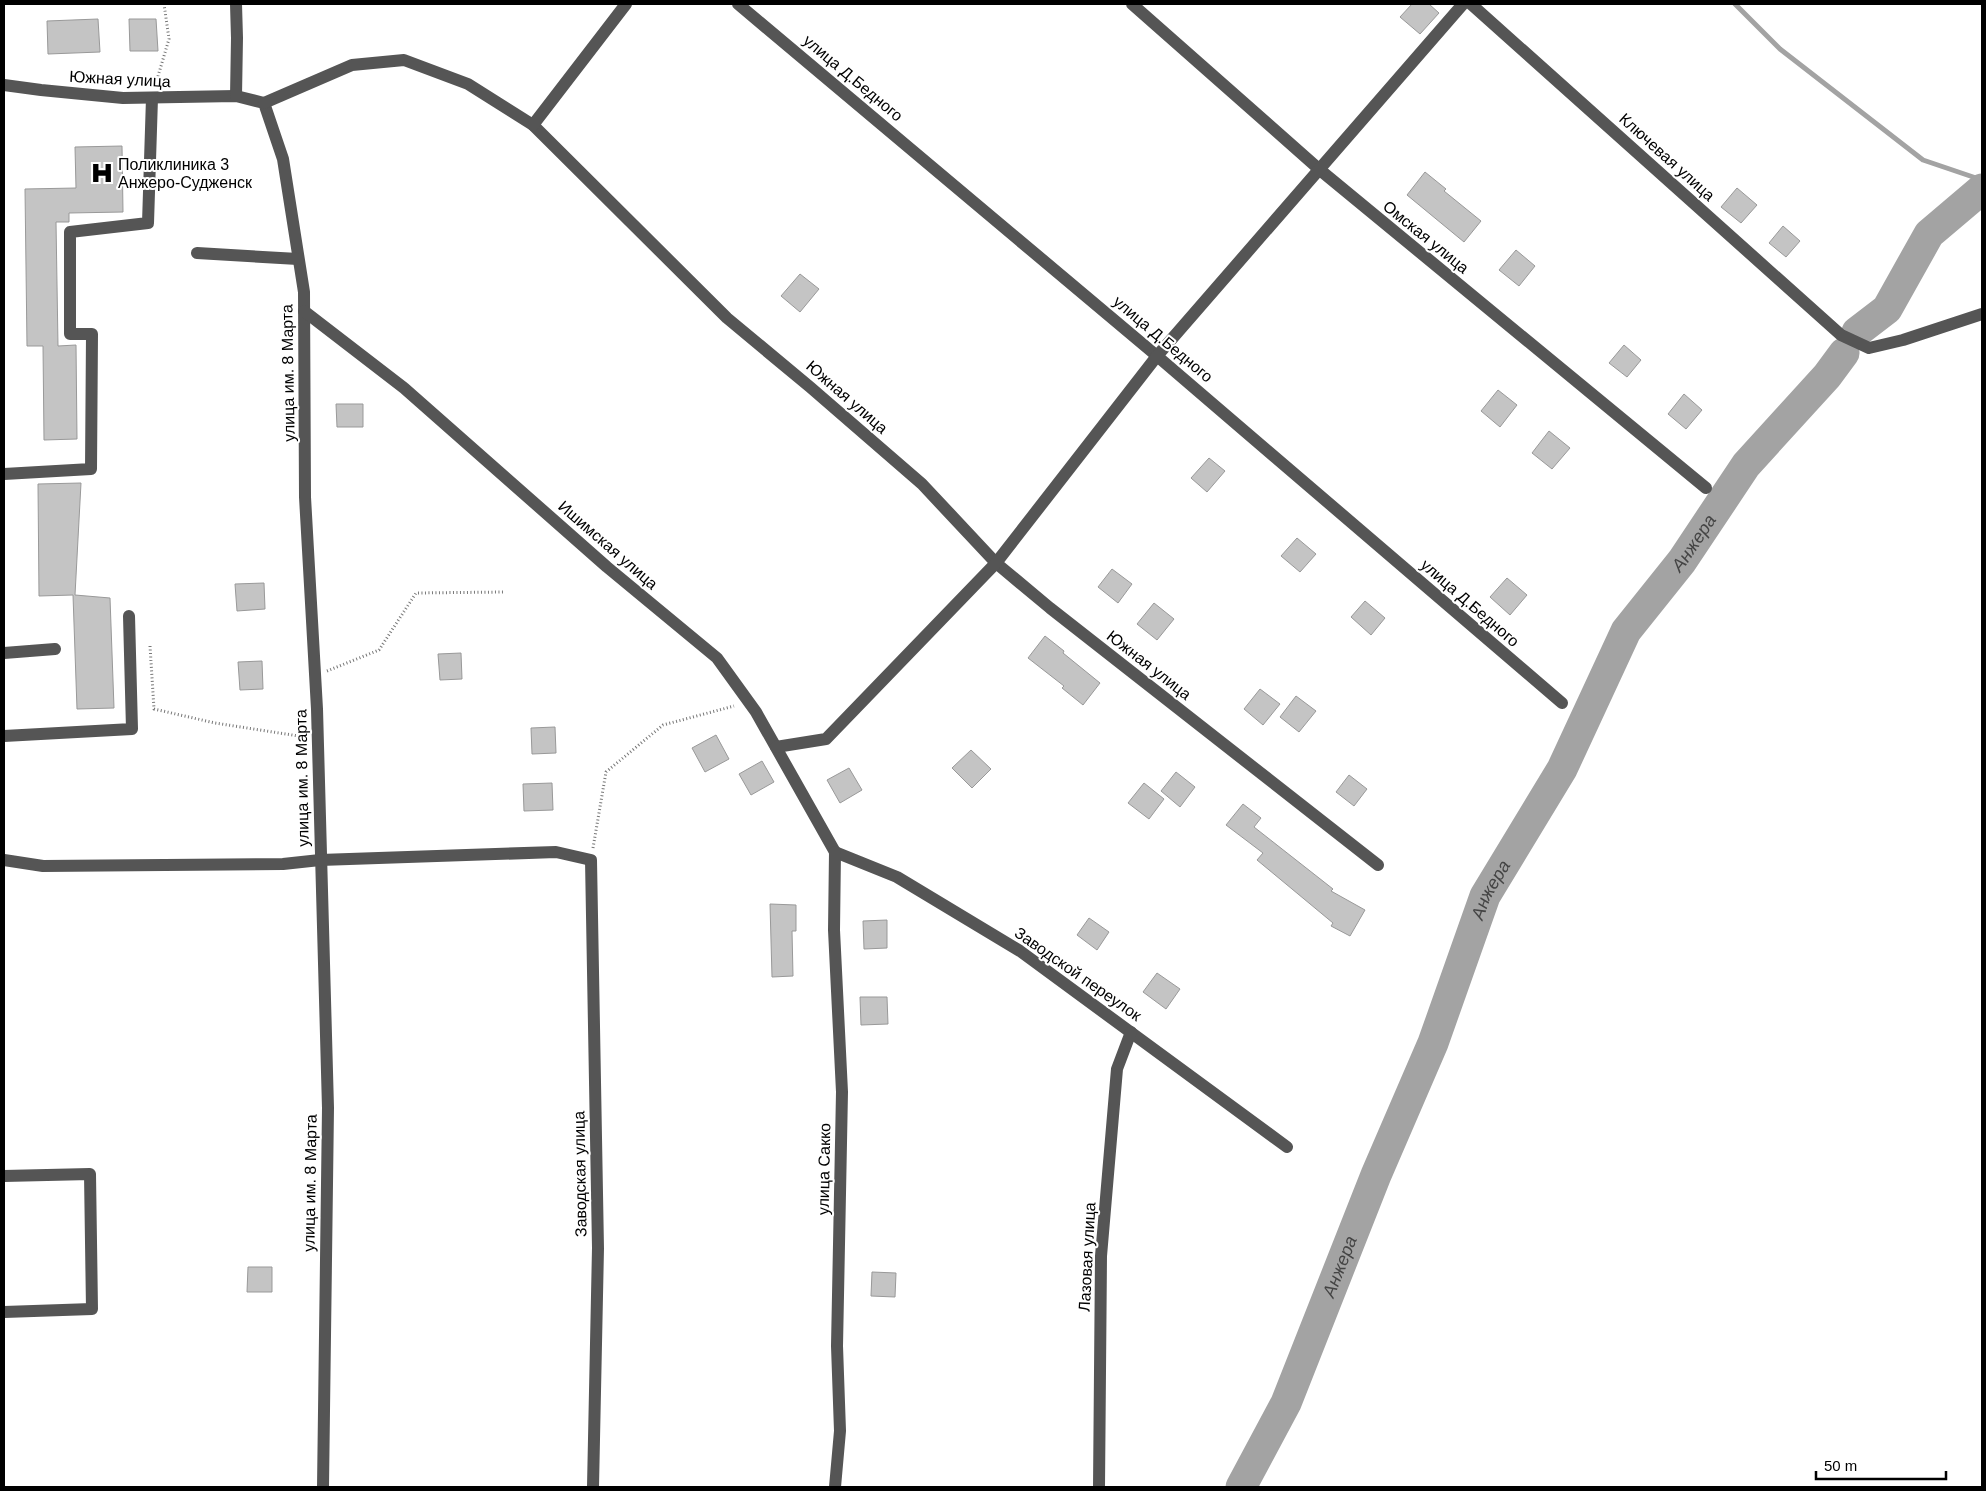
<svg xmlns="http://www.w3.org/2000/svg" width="1986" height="1491" font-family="Arial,sans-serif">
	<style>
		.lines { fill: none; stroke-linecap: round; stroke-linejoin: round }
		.stream { stroke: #a3a3a3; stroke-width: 5 }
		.river { stroke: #a3a3a3; stroke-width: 31 }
		.building { fill: #c4c4c4; stroke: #999 }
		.path { stroke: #777; stroke-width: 3; stroke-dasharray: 1 2.5; stroke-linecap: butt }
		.minor { stroke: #555; stroke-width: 12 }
		.labels { text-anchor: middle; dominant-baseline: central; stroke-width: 4; stroke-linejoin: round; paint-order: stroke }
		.street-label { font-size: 16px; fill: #000; stroke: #fff }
		.poi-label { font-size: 16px; fill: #000; stroke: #fff; text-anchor: start }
		.water-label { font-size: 18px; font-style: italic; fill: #444; stroke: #fff }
	</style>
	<rect width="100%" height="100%" fill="#fff"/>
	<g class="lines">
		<!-- stream -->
		<polyline class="stream" points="1735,4 1780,49 1923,160 1982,180"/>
		<!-- river -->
		<g class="river">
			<polyline points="1857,332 1887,309 1929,234 1982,189"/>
			<path id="s1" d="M1241,1487L1286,1403L1376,1175L1433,1043L1485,896L1562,769L1626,631L1682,561L1746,465L1827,376L1844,353"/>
		</g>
	</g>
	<!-- building -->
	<g class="building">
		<polygon points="1412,4 1429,4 1439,13 1420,34 1400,17"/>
		<polygon points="98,19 100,52 48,54 47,21"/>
		<polygon points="129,19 156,19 158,51 130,51"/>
		<polygon points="122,146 123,212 69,213 69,222 56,222 58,346 76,345 77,439 44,440 43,346 27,346 25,189 76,188 75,147"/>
		<polygon points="1425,172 1446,189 1444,191 1481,221 1464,242 1407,195"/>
		<polygon points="1737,188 1757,205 1741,223 1721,207"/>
		<polygon points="1783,226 1800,241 1786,257 1769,243"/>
		<polygon points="1516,250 1535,266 1519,286 1499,270"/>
		<polygon points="800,274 819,289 800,312 781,296"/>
		<polygon points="1624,345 1641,360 1627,377 1609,363"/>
		<polygon points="1498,390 1517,405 1500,427 1481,411"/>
		<polygon points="1684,394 1702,410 1686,429 1668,414"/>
		<polygon points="336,404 363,404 363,427 337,427"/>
		<polygon points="1549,431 1570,448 1552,469 1532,453"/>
		<polygon points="1209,458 1225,471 1207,492 1191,478"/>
		<polygon points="81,483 75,595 110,598 114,708 77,709 73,595 39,596 38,484"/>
		<polygon points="1297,538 1316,554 1300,572 1281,556"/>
		<polygon points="1112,569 1132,584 1118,603 1098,587"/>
		<polygon points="1507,578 1527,595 1510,615 1490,597"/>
		<polygon points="264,583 265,609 237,611 235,584"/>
		<polygon points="1365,601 1385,618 1371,635 1351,617"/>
		<polygon points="1154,603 1174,619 1157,640 1137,624"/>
		<polygon points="1045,636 1064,651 1063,653 1100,683 1083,705 1062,688 1064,686 1028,658"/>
		<polygon points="461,653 462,679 440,680 438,654"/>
		<polygon points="262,661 263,689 240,690 238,662"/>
		<polygon points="1260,689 1280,704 1263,725 1244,709"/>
		<polygon points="1296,696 1316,711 1299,732 1280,717"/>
		<polygon points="555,727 556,753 532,754 531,728"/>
		<polygon points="716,735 729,759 705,772 692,748"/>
		<polygon points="971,750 991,769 972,788 952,768"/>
		<polygon points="762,761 774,782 751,795 739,774"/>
		<polygon points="849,768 862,790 840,803 827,780"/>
		<polygon points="1176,772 1195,787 1180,807 1161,791"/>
		<polygon points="1349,775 1367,789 1354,806 1336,792"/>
		<polygon points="552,783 553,810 524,811 523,784"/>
		<polygon points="1144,783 1164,799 1149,819 1128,803"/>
		<polygon points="1243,804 1261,818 1254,827 1333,889 1331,891 1365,910 1350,936 1331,926 1333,923 1257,860 1263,853 1226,825"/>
		<polygon points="770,904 796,905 796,931 792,931 793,976 772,977"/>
		<polygon points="1089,918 1109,932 1097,950 1077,935"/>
		<polygon points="887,920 887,948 864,949 863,921"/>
		<polygon points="1157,973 1180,989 1166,1009 1143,992"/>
		<polygon points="860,997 887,997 888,1024 861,1025"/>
		<polygon points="248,1267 272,1267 272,1292 247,1292"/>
		<polygon points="872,1272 896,1273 895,1297 871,1296"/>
	</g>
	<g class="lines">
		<!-- path -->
		<g class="path">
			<polyline points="156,83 169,39 164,4"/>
			<polyline points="150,646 154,709 215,723 305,737"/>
			<polyline points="327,671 379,650 416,593 504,592"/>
			<polyline points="593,848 606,772 663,725 734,706"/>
		</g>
		<!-- minor -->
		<g class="minor">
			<polyline points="738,4 1157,356 1562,703"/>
			<polyline points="1132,4 1320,170 1706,488"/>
			<polyline points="1471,4 1841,335 1869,348 1903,340 1982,314"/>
			<polyline points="4,85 41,90 123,98 236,96 264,103 283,159 304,292 305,497 317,709 328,1108 323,1487"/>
			<polyline points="236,96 237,38 236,4"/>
			<polyline points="264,103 352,65 404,60 468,84 533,125 727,318 810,387 922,484 996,563 1050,608 1378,865"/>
			<polyline points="533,125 626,4"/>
			<polyline points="197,253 298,259"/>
			<polyline points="304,311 404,388 607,567 717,658 756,712 835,852"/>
			<polyline points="4,474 91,469 92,334 70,334 70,232 148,223 152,98"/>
			<polyline points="4,653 55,649"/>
			<polyline points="4,736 132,729 129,616"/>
			<polyline points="776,747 826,739 996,563 1157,356 1463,4"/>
			<polyline points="835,852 897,877 1020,951 1287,1147"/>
			<polyline points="4,860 43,866 283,864 320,860 556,852 591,860 598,1248 593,1487"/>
			<polyline points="4,1176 90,1174 92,1309 4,1312"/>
			<polyline points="835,1487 840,1431 837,1346 842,1092 834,930 835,852"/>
			<polyline points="1099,1487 1101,1256 1117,1069 1131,1032"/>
		</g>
	</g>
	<!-- icons -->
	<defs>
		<symbol id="hospital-bare" viewBox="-9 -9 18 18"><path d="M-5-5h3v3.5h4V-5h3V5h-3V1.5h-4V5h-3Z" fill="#000" stroke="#fff" stroke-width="2.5" paint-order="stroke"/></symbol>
	</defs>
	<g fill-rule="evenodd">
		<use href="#hospital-bare" x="86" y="157" width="32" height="32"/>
	</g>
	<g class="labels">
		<!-- street labels -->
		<g class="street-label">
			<text transform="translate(853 78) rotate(40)">улица Д.Бедного</text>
			<text transform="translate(120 79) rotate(3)">Южная улица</text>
			<text transform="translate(1667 157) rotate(42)">Ключевая улица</text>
			<text transform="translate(1426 237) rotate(39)">Омская улица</text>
			<text transform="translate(1163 339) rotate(40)">улица Д.Бедного</text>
			<text transform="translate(288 373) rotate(-91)">улица им. 8 Марта</text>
			<text transform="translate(847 397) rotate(41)">Южная улица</text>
			<text transform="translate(608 545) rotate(41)">Ишимская улица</text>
			<text transform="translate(1470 603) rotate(41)">улица Д.Бедного</text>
			<text transform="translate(1149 665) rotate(38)">Южная улица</text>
			<text transform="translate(302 778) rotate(-91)">улица им. 8 Марта</text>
			<text transform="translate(1078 974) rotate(35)">Заводской переулок</text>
			<text transform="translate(824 1169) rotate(-89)">улица Сакко</text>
			<text transform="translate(580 1174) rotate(-91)">Заводская улица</text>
			<text transform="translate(310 1183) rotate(-89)">улица им. 8 Марта</text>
			<text transform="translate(1087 1257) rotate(-87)">Лазовая улица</text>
		</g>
		<!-- poi labels -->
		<g class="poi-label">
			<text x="118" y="164">Поликлиника 3<tspan x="118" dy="18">Анжеро-Судженск</tspan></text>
		</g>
		<!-- water labels -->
		<g class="water-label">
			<text stroke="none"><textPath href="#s1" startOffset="1052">Анжера</textPath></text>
			<text stroke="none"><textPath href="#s1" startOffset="648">Анжера</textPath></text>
			<text stroke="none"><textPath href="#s1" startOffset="242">Анжера</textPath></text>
		</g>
	</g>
	<!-- border -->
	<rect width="1986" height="1491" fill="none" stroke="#000000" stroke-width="10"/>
	<!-- scale -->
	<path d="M1816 1471v8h130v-8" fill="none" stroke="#000000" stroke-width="2.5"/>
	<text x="1824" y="1471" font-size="15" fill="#000000" stroke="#ffffff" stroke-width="4" paint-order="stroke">50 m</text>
</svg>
